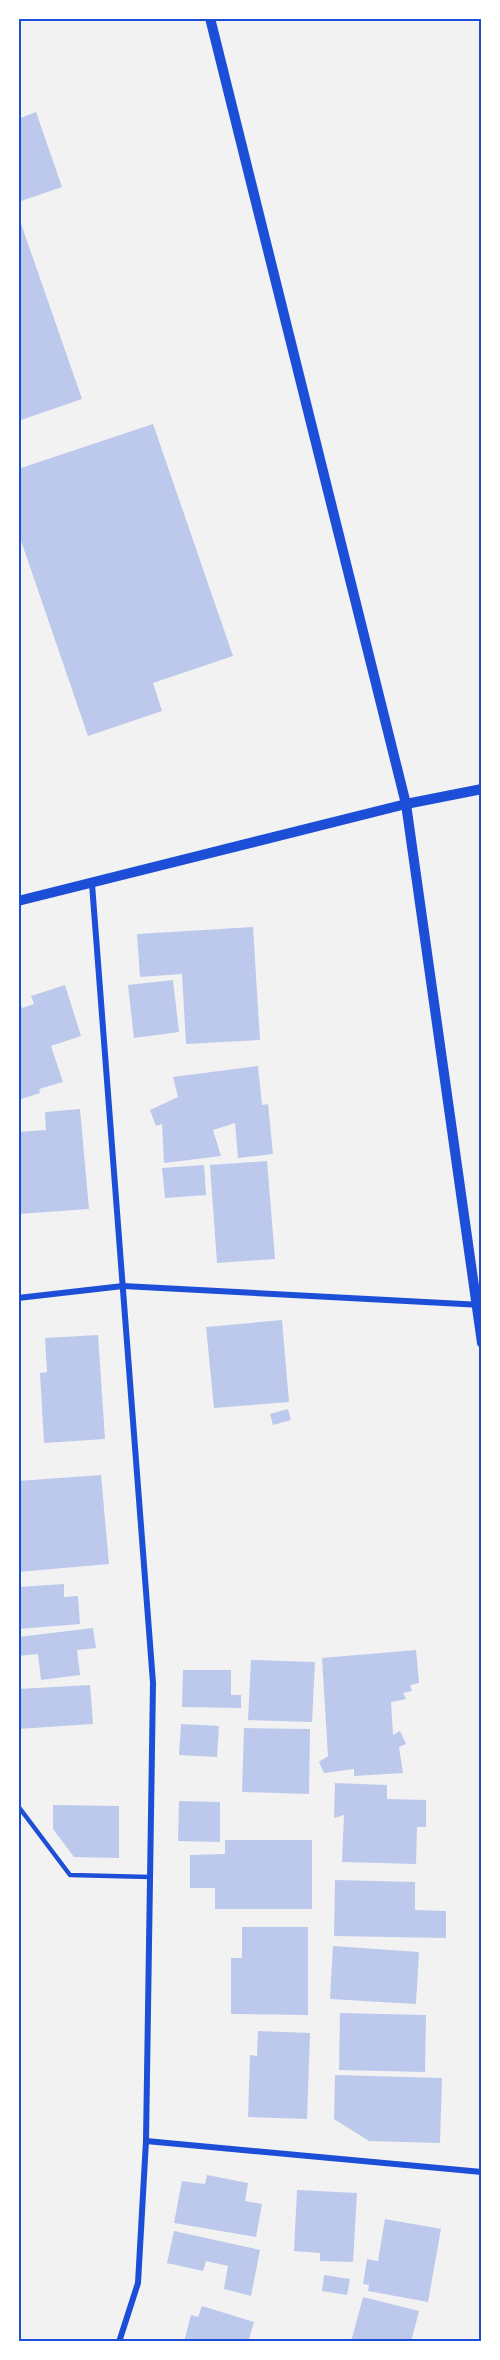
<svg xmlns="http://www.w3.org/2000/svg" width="500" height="2360" font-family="Montserrat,sans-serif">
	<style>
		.building { fill: #bdc9ec }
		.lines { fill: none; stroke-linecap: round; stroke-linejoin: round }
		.service { stroke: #1d4ed8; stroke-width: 4.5 }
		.minor { stroke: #1d4ed8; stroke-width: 6 }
		.tertiary { stroke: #1d4ed8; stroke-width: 10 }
		.neatline { fill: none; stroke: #1d4ed8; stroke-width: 2 }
	</style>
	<rect width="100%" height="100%" fill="#f2f2f2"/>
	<!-- building -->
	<g class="building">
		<polygon points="36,112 62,187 18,202 18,119"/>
		<polygon points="18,215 82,399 18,421"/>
		<polygon points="153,424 233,656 153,683 162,711 88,736 18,532 18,469"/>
		<polygon points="253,927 260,1040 186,1044 182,974 140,977 137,934"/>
		<polygon points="173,980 179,1032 134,1038 128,985"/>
		<polygon points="65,985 81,1036 51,1046 63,1082 39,1089 40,1093 18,1100 18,996 22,1008 34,1004 31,996"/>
		<polygon points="258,1066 262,1105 268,1104 273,1154 238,1158 235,1123 213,1130 221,1156 164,1163 162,1124 156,1126 150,1110 178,1097 173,1077"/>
		<polygon points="80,1109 89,1209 18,1214 18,1132 46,1130 45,1112"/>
		<polygon points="267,1161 275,1259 217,1263 210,1165"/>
		<polygon points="204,1165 206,1195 165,1198 162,1168"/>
		<polygon points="282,1320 289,1402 214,1408 206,1327"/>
		<polygon points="98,1335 105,1439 44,1443 40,1373 47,1372 45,1338"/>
		<polygon points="288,1409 291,1420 273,1425 270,1414"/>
		<polygon points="101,1475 109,1564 18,1572 18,1481"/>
		<polygon points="64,1584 64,1597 78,1596 80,1624 18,1629 18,1587"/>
		<polygon points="93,1628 96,1648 77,1650 80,1675 41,1680 38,1654 18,1656 18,1637"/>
		<polygon points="416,1650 419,1683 410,1685 412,1691 403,1693 406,1699 391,1702 393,1735 400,1731 406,1744 399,1747 403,1773 354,1776 354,1769 324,1773 319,1762 328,1756 322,1658"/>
		<polygon points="251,1660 315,1662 312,1722 248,1720"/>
		<polygon points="183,1670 231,1670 231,1695 241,1695 241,1708 182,1707"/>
		<polygon points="90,1685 93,1724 18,1729 18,1689"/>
		<polygon points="181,1724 219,1726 217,1757 179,1755"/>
		<polygon points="244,1728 310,1729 309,1794 242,1792"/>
		<polygon points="335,1783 387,1785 387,1799 426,1800 426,1827 417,1827 416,1864 342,1862 344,1815 334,1818"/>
		<polygon points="179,1801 220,1802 220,1842 178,1841"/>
		<polygon points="53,1805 119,1806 119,1858 74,1857 53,1829"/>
		<polygon points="225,1840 312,1840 312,1909 215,1909 215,1888 190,1888 190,1855 225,1854"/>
		<polygon points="335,1880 415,1882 415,1910 446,1911 446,1938 334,1936"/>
		<polygon points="242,1927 308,1927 308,2015 231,2014 231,1958 242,1958"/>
		<polygon points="333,1946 419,1952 416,2004 330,1999"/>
		<polygon points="340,2013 426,2015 425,2072 339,2070"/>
		<polygon points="258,2031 310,2033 307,2119 248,2117 250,2055 257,2056"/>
		<polygon points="335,2075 442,2078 440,2143 369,2141 334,2119"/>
		<polygon points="207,2175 248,2183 245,2201 262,2204 256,2237 174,2223 182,2181 205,2184"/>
		<polygon points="297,2190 357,2193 353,2262 320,2261 320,2253 294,2251"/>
		<polygon points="385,2219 441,2229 428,2302 368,2291 369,2285 363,2284 367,2259 378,2261"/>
		<polygon points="174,2231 260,2250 251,2296 224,2289 228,2266 206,2261 203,2271 167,2263"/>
		<polygon points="324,2275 350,2279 347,2295 322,2291"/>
		<polygon points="363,2297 419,2311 411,2342 351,2342"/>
		<polygon points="202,2306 254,2322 248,2342 184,2342 191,2315 198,2317"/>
	</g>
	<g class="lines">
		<!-- service -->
		<polyline class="service" points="18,1806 70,1875 150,1877"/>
		<!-- minor -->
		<g class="minor">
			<polyline points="92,884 153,1683 146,2141 138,2283 119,2342"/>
			<polyline points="18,1298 123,1286 482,1305"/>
			<polyline points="146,2141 482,2172"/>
		</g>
		<!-- tertiary -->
		<g class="tertiary">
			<polyline points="210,18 406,804 482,1343"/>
			<polyline points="18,901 406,804 482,789"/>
		</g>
	</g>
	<!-- border -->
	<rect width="500" height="2360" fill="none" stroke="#ffffff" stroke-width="39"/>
	<rect x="20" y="20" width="460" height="2320" class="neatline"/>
</svg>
